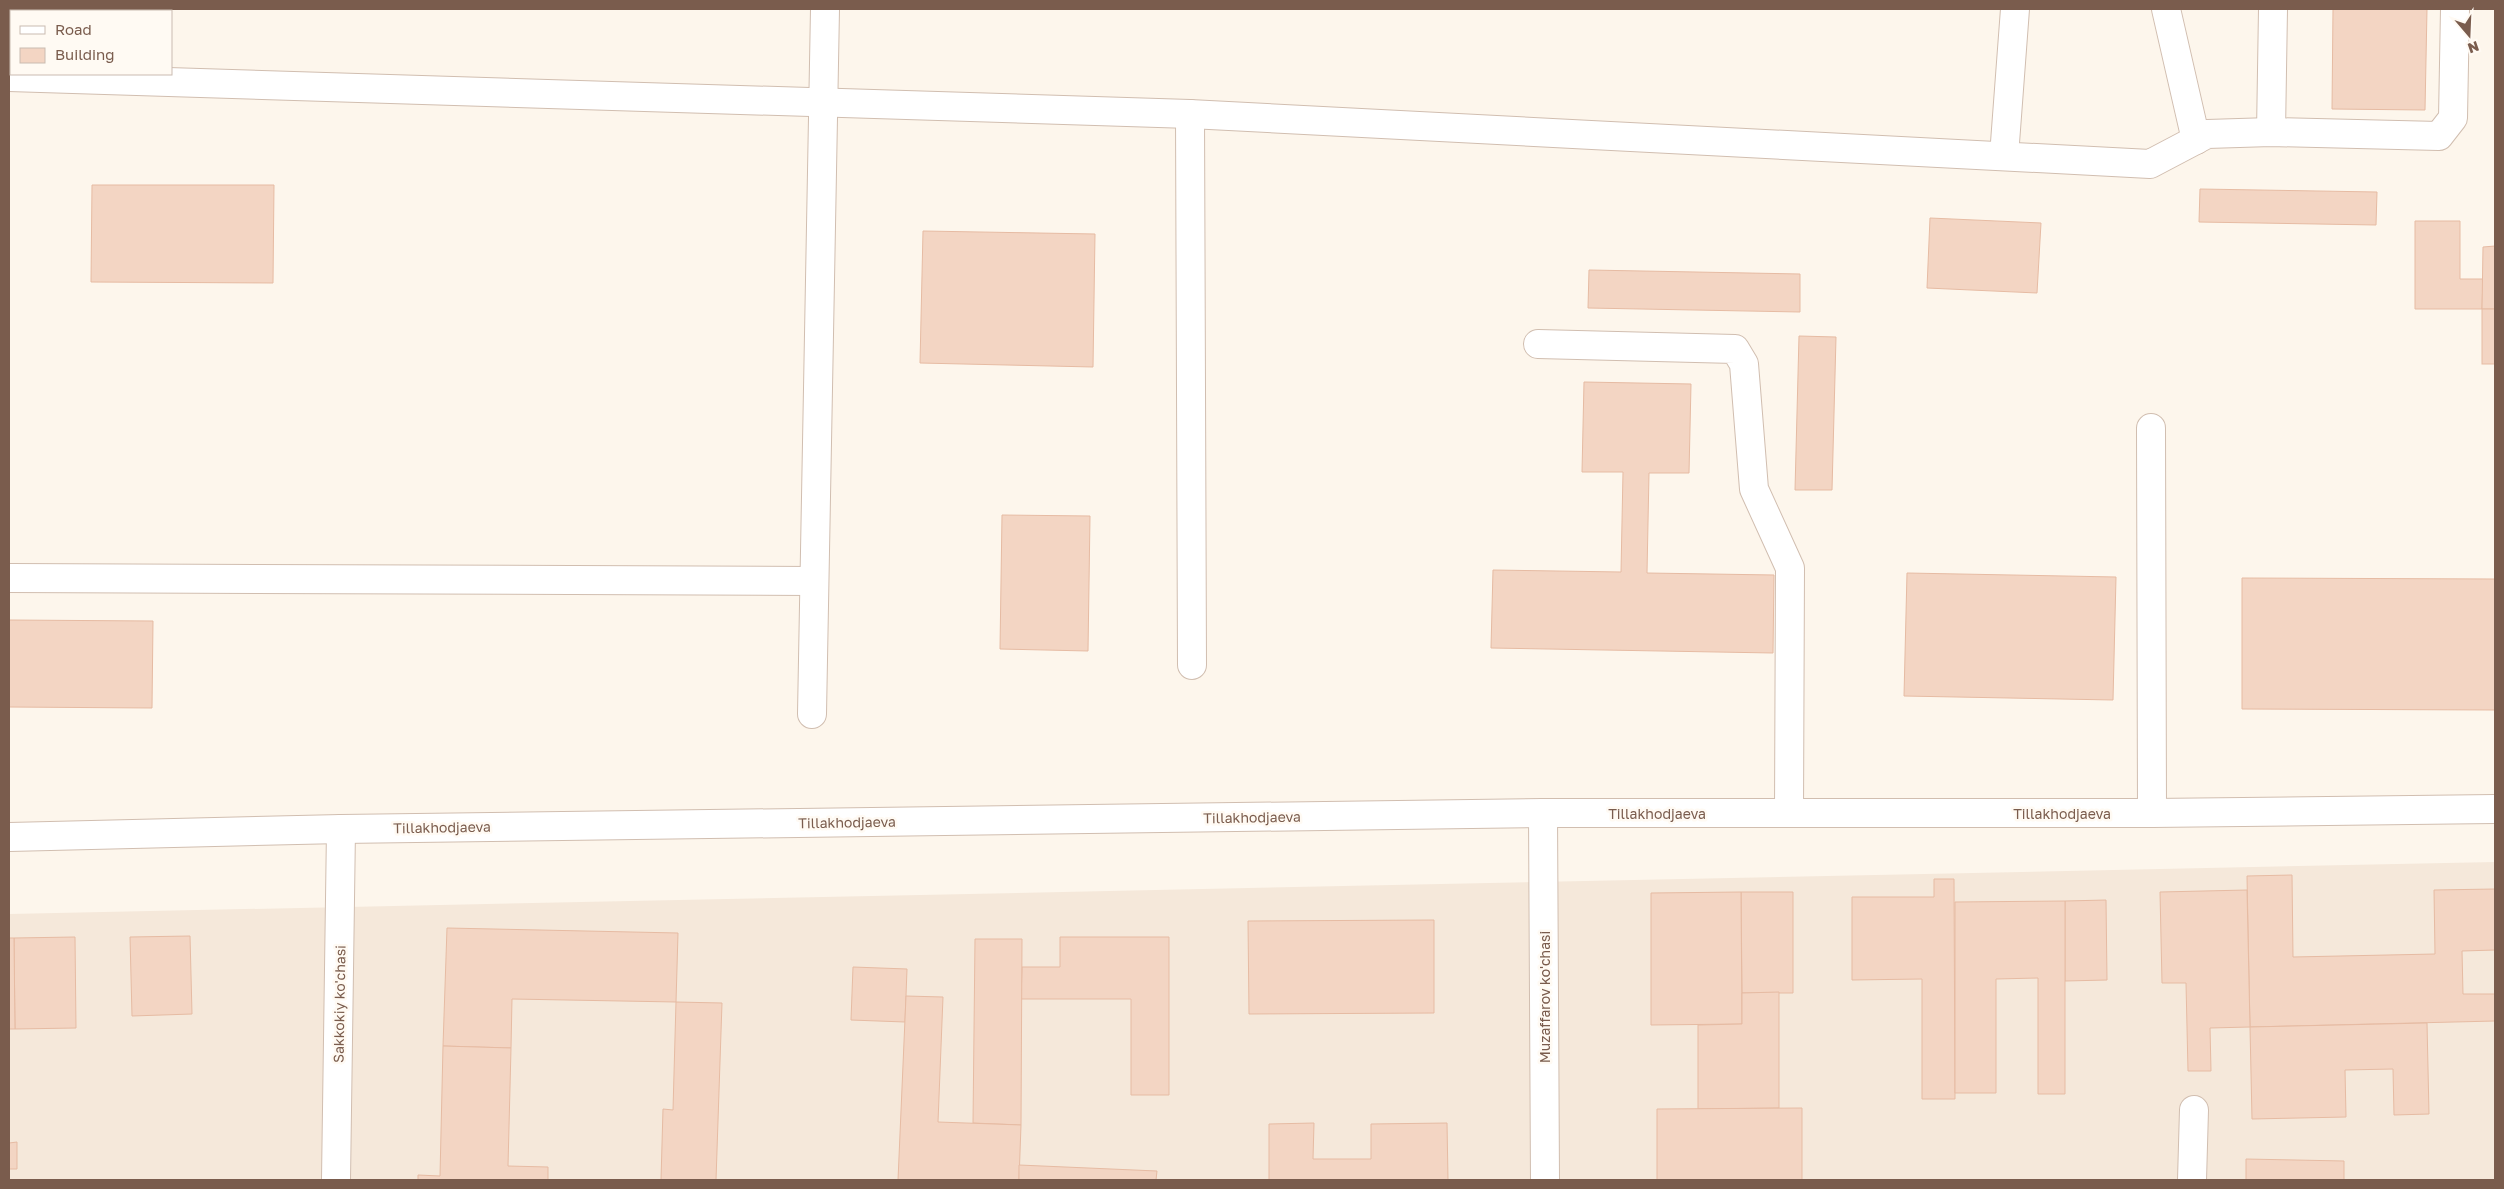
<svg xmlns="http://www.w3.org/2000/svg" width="2504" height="1189" font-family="'Golos Text',sans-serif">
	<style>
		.residential { fill: #f5e8da }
		.building { fill: #f3d5c3; stroke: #e6bba3 }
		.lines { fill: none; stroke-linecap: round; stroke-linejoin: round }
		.minor-casing { stroke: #d1beb0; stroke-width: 30 }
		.minor { stroke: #fff; stroke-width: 28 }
		.labels { text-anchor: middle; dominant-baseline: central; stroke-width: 5; stroke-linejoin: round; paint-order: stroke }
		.street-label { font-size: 14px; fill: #7a5c4d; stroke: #fffaf3 }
	</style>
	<rect width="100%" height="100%" fill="#fdf6ec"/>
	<!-- residential -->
	<polygon class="residential" points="2495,862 2495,1180 9,1180 9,914"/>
	<!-- building -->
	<g class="building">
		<polygon points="2333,9 2427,9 2425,110 2332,109"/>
		<polygon points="92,185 274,185 273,283 91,282"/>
		<polygon points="2200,189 2377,192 2376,225 2199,222"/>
		<polygon points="1930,218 2041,223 2037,293 1927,288"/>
		<polygon points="2415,221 2460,221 2460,279 2483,279 2482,309 2415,309"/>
		<polygon points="923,231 1095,234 1093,367 920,363"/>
		<polygon points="2495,246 2495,309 2482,309 2483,247"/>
		<polygon points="1589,270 1800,274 1800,312 1588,308"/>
		<rect x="2482" y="309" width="13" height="55"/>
		<polygon points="1799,336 1836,337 1832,490 1795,490"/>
		<polygon points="1584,382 1691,384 1689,473 1649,473 1647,573 1774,575 1773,653 1491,648 1493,570 1621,572 1623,472 1582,472"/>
		<polygon points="1002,515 1090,516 1088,651 1000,649"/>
		<polygon points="1907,573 2116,577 2113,700 1904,696"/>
		<polygon points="2242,578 2495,579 2495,710 2242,709"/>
		<polygon points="9,620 153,621 152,708 9,707"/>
		<polygon points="2292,875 2293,957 2435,954 2434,890 2495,889 2495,950 2462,951 2463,994 2495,994 2495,1021 2250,1027 2247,876"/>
		<polygon points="1934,879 1954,879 1955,1099 1922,1099 1922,979 1852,980 1852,897 1934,897"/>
		<polygon points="2247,890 2250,1027 2210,1028 2211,1071 2188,1071 2186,983 2162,983 2160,892"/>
		<polygon points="1741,892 1793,892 1793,993 1742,993"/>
		<polygon points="1741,892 1742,1024 1651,1025 1651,893"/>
		<polygon points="2106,900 2107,980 2065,981 2065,901"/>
		<polygon points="2065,901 2065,1094 2038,1094 2038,978 1996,979 1996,1093 1955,1093 1955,902"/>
		<polygon points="1434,920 1434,1013 1249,1014 1248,921"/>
		<polygon points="447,928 678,933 676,1002 512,999 511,1048 443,1046"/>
		<polygon points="190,936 192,1014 132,1016 130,937"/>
		<polygon points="75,937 76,1028 15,1029 14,938"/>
		<polygon points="1060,937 1169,937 1169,1095 1131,1095 1131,999 1021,999 1022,967 1060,967"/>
		<polygon points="9,938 14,938 15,1029 9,1029"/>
		<polygon points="975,939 1022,939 1021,1125 973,1123"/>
		<polygon points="853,967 907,969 905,1022 851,1020"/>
		<polygon points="1779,992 1779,1108 1698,1109 1698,1025 1742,1024 1742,993"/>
		<polygon points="906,996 943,997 938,1122 1021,1125 1019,1180 898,1180"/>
		<polygon points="676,1002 722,1003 716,1180 661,1180 663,1109 673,1110"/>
		<polygon points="2427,1023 2429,1114 2394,1115 2393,1069 2345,1070 2346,1117 2252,1119 2250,1027"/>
		<polygon points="443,1046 511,1048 508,1166 548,1167 548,1180 418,1180 418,1175 440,1176"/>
		<polygon points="1802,1108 1802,1180 1657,1180 1657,1109"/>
		<polygon points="1314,1123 1313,1159 1371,1159 1371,1124 1447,1123 1448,1180 1269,1180 1269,1124"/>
		<polygon points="17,1142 17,1169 9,1169 9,1143"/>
		<polygon points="2246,1159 2344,1161 2344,1180 2246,1180"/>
		<polygon points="1019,1165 1157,1171 1156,1180 1019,1180"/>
	</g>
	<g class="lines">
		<defs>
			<g id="minor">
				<polyline points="2166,9 2196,140"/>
				<polyline points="9,77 1190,114 2150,164 2207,134 2271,132 2439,136 2453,118 2455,9"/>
				<polyline points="1190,114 1192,665"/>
				<polyline points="2271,132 2273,9"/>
				<polyline points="2004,156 2015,9"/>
				<polyline points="1538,344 1735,349 1744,364 1754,489 1790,568 1789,812"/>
				<polyline points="2151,428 2152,813"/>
				<polyline points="9,578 814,581"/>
				<polyline points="812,714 825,9"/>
				<polyline points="1543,813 1545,1180"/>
				<polyline points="9,837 341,829 1543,813 2152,813 2495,809"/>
				<polyline points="336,1180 341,829"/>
				<polyline points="2192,1180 2194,1110"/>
			</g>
		</defs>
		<!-- minor casing -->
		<use href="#minor" class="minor-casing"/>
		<!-- minor -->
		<use href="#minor" class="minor"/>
	</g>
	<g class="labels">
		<!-- street labels -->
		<g class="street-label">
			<text x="1657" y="813">Tillakhodjaeva</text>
			<text x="2062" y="813">Tillakhodjaeva</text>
			<text transform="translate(1252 817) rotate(-1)">Tillakhodjaeva</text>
			<text transform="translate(847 822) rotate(-1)">Tillakhodjaeva</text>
			<text transform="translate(442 827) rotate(-1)">Tillakhodjaeva</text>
			<text transform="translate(1544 997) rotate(-90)">Muzaffarov ko'chasi</text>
			<text transform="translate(339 1004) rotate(-89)">Sakkokiy ko'chasi</text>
		</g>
	</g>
	<!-- border -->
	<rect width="2504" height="1189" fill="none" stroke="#7a5c4d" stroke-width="20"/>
	<!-- legend -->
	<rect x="10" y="10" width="162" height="65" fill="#fffaf3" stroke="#cabbb1"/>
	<rect x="20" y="26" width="25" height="8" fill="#ffffff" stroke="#cabbb1"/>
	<text x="55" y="35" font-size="15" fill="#7a5c4d">Road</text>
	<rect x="20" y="48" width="25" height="15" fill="#f3d5c3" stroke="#cabbb1"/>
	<text x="55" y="60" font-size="15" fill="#7a5c4d">Building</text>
	<!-- north arrow -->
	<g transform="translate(2469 35) rotate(161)" stroke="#fffaf3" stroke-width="4" paint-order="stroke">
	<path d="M0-4L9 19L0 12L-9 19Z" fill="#7a5c4d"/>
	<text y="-8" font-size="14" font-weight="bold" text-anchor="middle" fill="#7a5c4d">N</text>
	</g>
</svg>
